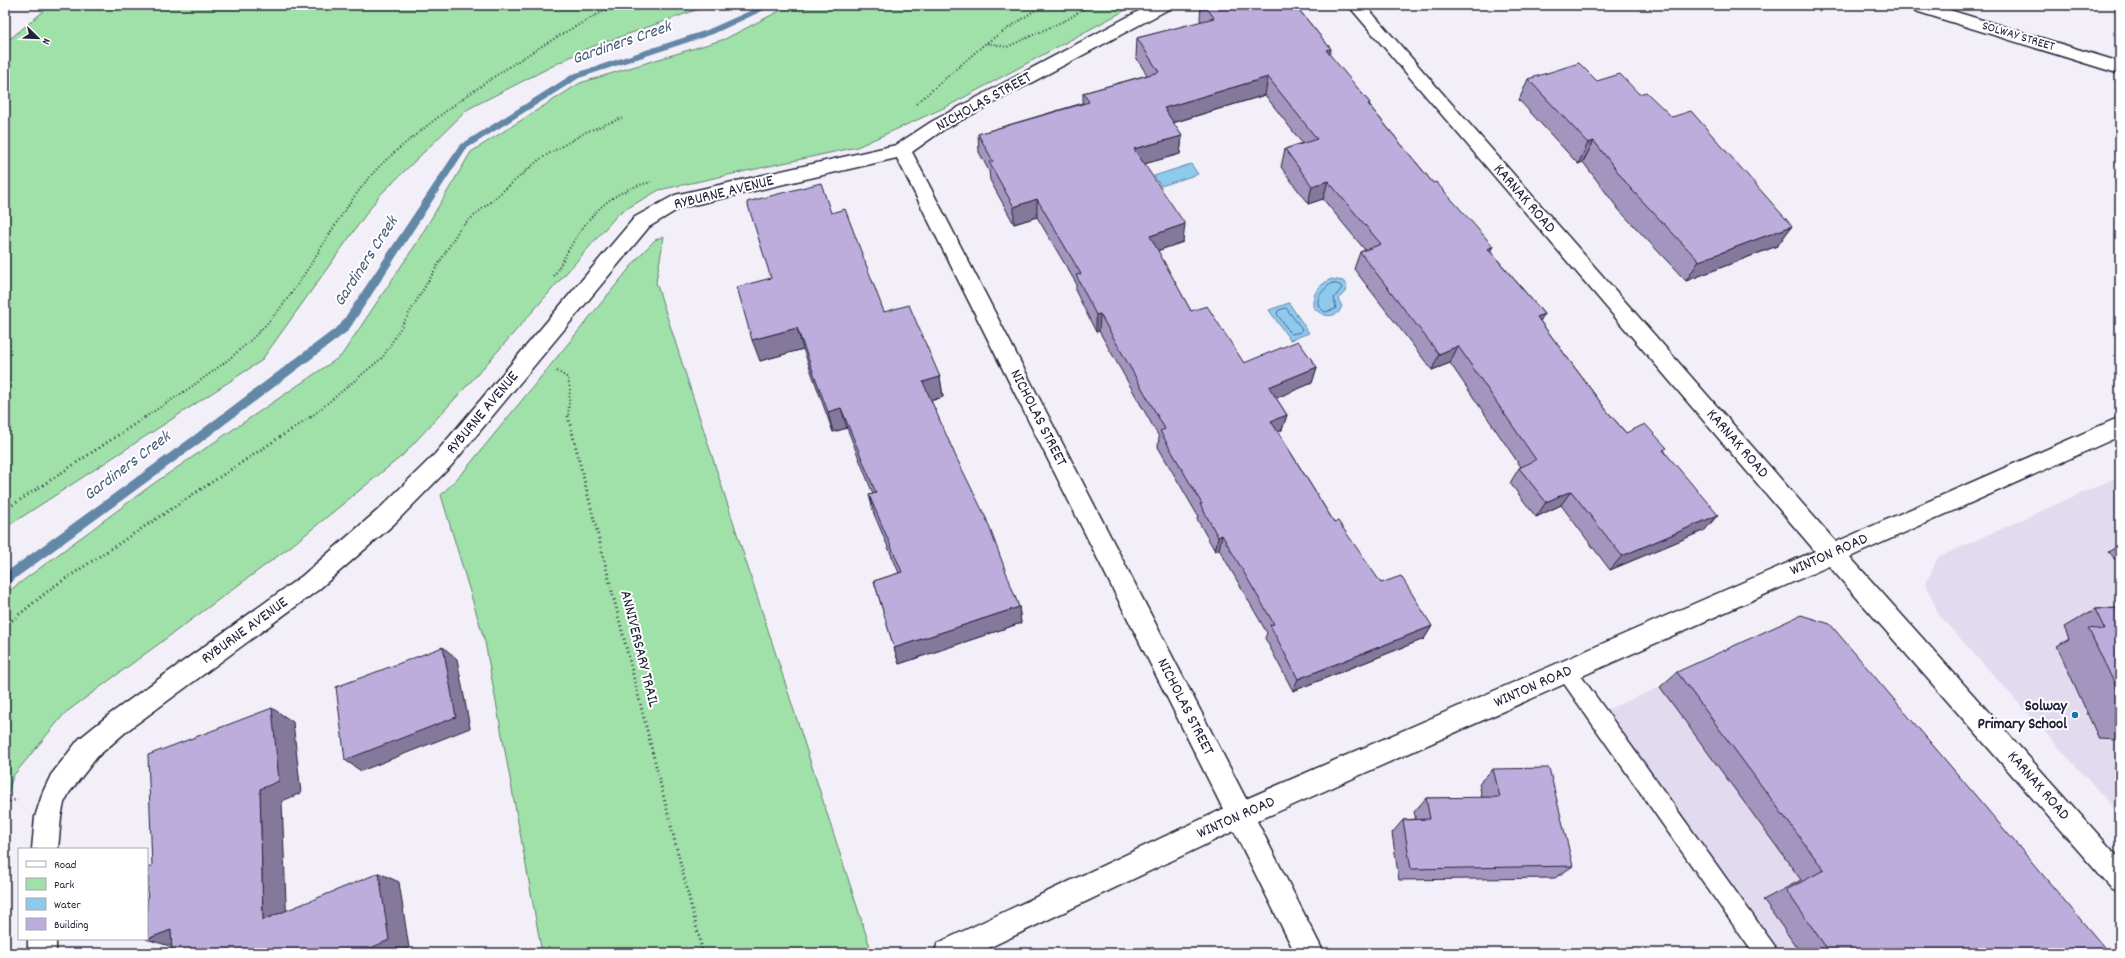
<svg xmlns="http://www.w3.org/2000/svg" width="2125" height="958" font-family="Dekko,sans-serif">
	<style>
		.built { fill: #e2dbf0 }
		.green { fill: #a0e0a9; stroke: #618172 }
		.water { fill: #8ecaee; stroke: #6387a6 }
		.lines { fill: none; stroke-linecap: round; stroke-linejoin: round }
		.shore { stroke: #4d6583; stroke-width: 1 }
		.stream { fill: #6387a6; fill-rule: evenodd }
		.lane-casing { stroke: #22223b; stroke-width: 3 }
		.street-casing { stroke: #22223b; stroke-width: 3 }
		.path-far1 { stroke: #22223b; stroke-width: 2; stroke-dasharray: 1 2.5; stroke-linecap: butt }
		.path { stroke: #22223b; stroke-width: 3; stroke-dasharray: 1 3.5; stroke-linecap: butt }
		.lane { fill: #fff; fill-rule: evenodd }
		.street { fill: #fff; fill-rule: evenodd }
		.wall { fill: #a395be; stroke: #22223b }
		.shaded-wall { fill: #84799b; stroke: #22223b }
		.building { fill: #bdaddd; stroke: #22223b }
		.poi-dot { fill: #1f6fb2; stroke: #fff; stroke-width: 1.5 }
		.labels { text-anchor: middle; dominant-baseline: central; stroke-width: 4; stroke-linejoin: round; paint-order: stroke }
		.far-street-label { font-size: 13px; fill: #22223b; stroke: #fff }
		.street-label { font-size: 16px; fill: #22223b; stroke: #fff }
		.poi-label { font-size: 16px; font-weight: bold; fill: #22223b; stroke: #fff; text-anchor: end }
		.water-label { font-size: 17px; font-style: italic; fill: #485d7a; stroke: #fff }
	</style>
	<rect width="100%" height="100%" fill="#f2eff8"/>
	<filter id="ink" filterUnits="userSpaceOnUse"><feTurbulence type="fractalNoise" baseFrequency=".025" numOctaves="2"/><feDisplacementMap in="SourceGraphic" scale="8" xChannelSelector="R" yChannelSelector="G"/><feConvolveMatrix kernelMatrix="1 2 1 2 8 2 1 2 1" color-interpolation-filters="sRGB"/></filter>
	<g filter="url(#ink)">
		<!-- built -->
		<g class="built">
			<polygon points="2120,476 2120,815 1938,614 1926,583 1938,557"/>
			<polygon points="1781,631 2068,953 1775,953 1604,711 1660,687"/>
		</g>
		<!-- green -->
		<g class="green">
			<polygon points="51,5 710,5 586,49 468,109 379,196 261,361 5,528 5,43"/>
			<polygon points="791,5 1135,5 948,106 857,147 659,190 619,213 476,376 403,455 290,547 65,713 13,776 5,804 5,594 153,484 341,356 416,244 471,152 580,83 725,39"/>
			<polygon points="664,236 656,282 872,953 542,953 485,642 441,495 465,470 642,253 655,240"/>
		</g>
		<!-- water -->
		<g class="water">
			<polygon points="1191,164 1198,174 1161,186 1154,176"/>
			<path d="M1331,279L1343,281L1347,286L1345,292L1338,299L1342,306L1339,312C1329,319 1321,315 1313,307C1312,293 1319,285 1331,279Z"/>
			<polygon points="1289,303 1309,333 1290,340 1269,310"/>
		</g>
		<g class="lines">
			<!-- shore -->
			<g class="shore">
				<path d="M1332,283L1340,285L1342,288L1334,298L1336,309L1325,312C1310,303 1322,290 1332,283Z"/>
				<polygon points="1286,308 1302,329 1301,332 1291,334 1277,314 1278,311"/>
			</g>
			<!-- stream -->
			<polygon class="stream" points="763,5 775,5 713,34 579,78 466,149 348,331 200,443 5,586 5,573 192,437 340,325 460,145 573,74 707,30"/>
			<defs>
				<polygon id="lane" points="1567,663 1574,666 1774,945 1777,953 1753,953 1560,678 1558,672 1560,666"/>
				<g id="street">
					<polygon points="1150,5 1171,5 1169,9 943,130 912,152 1246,799 1815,551 1348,5 1365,5 1836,542 2120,417 2120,436 1850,557 2120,859 2120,892 2111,888 1829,566 1257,821 1324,953 1295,953 1234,831 978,953 934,953 938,943 1223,809 897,158 680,208 649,227 451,466 394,524 318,590 128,730 97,757 69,793 64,803 61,817 58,849 32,849 35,817 43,792 51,775 79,739 110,714 302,576 378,510 435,454 635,217 675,195 896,145 931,122"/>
					<polygon points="1907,5 1933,5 2120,62 2120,74 1909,9"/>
					<rect x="28" y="939" width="28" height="14"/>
				</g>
			</defs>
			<!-- lane casing -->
			<use href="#lane" class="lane-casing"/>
			<!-- street casing -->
			<use href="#street" class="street-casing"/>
			<!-- path-far1 -->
			<g class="path-far1">
				<polyline points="987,43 1007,47 1068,19 1090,5"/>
				<polyline points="916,104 986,43 1043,5"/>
				<path d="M554,276C579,231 597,194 651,182"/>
				<polyline points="557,371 568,378 570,389 568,417"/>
				<path d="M145,417C195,385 244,354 281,307C315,264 338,212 375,171C396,149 422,130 446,111C500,71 556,35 616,5"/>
				<polyline points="311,417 383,357 460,228 540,159 586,132 622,118"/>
			</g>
			<!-- path -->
			<g class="path">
				<polyline points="568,416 703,953"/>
				<polyline points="5,510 147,416"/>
				<polyline points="5,626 53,587 312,416"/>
				<polyline points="5,803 18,799"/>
			</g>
			<!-- lane -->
			<use href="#lane" class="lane"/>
			<!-- street -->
			<use href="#street" class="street"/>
		</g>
		<!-- wall -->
		<g class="wall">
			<polygon points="1201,5 1295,5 1331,49 1329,55 1370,103 1369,105 1433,183 1493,246 1490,251 1544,314 1540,321 1607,411 1626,433 1665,451 1705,530 1610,570 1561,505 1536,517 1510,483 1519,468 1521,467 1450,363 1432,370 1354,269 1360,252 1365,250 1323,199 1308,204 1281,167 1285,149 1302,143 1265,95 1173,123 1182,136 1180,154 1144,164 1183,242 1157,251 1191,311 1244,363 1317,367 1312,383 1276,398 1287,415 1282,430 1278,432 1334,522 1381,583 1432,626 1424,639 1293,691 1265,638 1267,633 1219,549 1215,551 1197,519 1198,516 1158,447 1159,437 1099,331 1096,332 1076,292 1076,283 1037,217 1014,224 990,180 989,171 979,152 978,134 1083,103 1083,93 1147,75 1136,57 1137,38 1201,22 1200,19"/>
			<polygon points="1528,79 1597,81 1639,94 1672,117 1792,226 1777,246 1686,281 1619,210 1583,162 1578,164 1519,100"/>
			<polygon points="831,213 884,312 940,377 943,397 931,401 1019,607 1021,623 899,664 874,581 899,573 874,514 869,495 873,494 847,428 833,432 803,349 760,361 771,278"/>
			<polygon points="2120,545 2120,565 2108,552"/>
			<polygon points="2120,608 2120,740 2099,739 2057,646 2069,639 2064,627 2095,609"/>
			<polygon points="1677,672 2109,953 1801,953 1763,900 1801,880 1660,687"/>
			<polygon points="1493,769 1573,866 1555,878 1399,880 1392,833 1403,820 1416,819 1414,812 1426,798 1482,798 1479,783"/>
		</g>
		<!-- shaded-wall -->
		<g class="shaded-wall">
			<polygon points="1331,49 1326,67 1326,50"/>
			<polygon points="1268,77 1265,95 1162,126 1164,108"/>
			<polygon points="1182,136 1180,154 1133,167 1134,149"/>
			<polygon points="1594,141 1583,162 1578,164 1588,143"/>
			<polygon points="1328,181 1323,199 1308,204 1312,186"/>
			<polygon points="1037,199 1037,217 1014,224 1014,207"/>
			<polygon points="1185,224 1183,242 1148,254 1150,236"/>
			<polygon points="1792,226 1777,246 1686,281 1699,261"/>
			<polygon points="1493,246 1485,263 1488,249"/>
			<polygon points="1100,314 1099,331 1096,332 1096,315"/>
			<polygon points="1544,314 1535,331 1537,317"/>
			<polygon points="797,328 803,349 760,361 752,340"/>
			<polygon points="1458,346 1450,363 1432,370 1439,354"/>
			<polygon points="1317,367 1312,383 1265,403 1269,387"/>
			<polygon points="940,377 943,397 926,402 923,382"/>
			<polygon points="841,408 847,428 833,432 828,412"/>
			<polygon points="1287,415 1282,430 1266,437 1271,421"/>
			<polygon points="1571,491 1561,505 1536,517 1546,502"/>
			<polygon points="1718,515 1705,530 1610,570 1622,556"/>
			<polygon points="1222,535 1219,549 1215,551 1218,537"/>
			<polygon points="1019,607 1021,623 899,664 894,648"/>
			<polygon points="1432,626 1424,639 1293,691 1298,679"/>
			<polygon points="443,647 457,659 470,728 361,771 345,760"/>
			<polygon points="272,708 293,722 301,793 282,801 287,929 263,920 260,789"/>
			<polygon points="379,873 399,882 409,948 398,953 359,953"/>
			<polygon points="171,930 173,947 146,939"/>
		</g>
		<!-- building -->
		<g class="building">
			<polygon points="1205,5 1295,5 1331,49 1326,50 1370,103 1368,104 1433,183 1436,182 1493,246 1488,249 1544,314 1537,317 1607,411 1626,433 1645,424 1667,448 1663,450 1718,515 1622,556 1571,491 1546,502 1519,468 1536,460 1458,346 1439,354 1360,252 1381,244 1328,181 1312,186 1285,149 1317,139 1268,77 1164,108 1182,136 1134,149 1185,224 1150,236 1191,311 1207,306 1244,363 1298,341 1317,367 1269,387 1287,415 1271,421 1334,522 1338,521 1381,583 1401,576 1432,626 1298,679 1270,625 1274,624 1222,535 1218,537 1200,504 1202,504 1160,431 1165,429 1100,314 1096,315 1076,275 1081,274 1037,199 1014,207 989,162 993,161 978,134 1089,102 1083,93 1159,72 1137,38 1214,18"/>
			<polygon points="1579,63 1597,81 1620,74 1639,94 1646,92 1672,117 1691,111 1792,226 1699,261 1631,189 1594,141 1588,143 1528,79"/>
			<polygon points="821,183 831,213 845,209 884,312 909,305 940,377 923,382 956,457 986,518 1019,607 894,648 874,581 902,572 869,495 876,493 841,408 828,412 797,328 752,340 737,287 771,278 747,202"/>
			<polygon points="2120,608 2120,695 2088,628 2105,630 2095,609"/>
			<polygon points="1801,615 1830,624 2109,953 1830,953 1786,890 1824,870 1677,672"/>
			<polygon points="443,647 456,717 345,760 336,687"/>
			<polygon points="272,708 279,781 260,789 263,920 379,873 389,940 359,953 172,953 171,930 147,939 147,906 149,867 152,866 148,755"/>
			<polygon points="1549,768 1573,866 1411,869 1403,820 1430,819 1426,798 1500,797 1493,769"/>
		</g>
	</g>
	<!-- markers -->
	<circle class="poi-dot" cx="2075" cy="715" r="4"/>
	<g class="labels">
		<!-- far-street labels -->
		<g class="far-street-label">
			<text transform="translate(2018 37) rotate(17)">SOLWAY STREET</text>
		</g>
		<!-- street labels -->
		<g class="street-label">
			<text transform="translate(984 102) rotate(-29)">NICHOLAS STREET</text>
			<text transform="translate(724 193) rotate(-14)">RYBURNE AVENUE</text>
			<text transform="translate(1524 199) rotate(49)">KARNAK ROAD</text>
			<text transform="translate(483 413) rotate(-50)">RYBURNE AVENUE</text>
			<text transform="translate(1038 418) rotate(63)">NICHOLAS STREET</text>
			<text transform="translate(1737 444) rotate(49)">KARNAK ROAD</text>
			<text transform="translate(1829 555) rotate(-24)">WINTON ROAD</text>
			<text transform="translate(245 631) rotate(-36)">RYBURNE AVENUE</text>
			<text transform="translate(639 649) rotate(76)">ANNIVERSARY TRAIL</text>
			<text transform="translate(1533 687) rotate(-24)">WINTON ROAD</text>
			<text transform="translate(1185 707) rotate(63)">NICHOLAS STREET</text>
			<text transform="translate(2038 786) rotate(49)">KARNAK ROAD</text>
			<text transform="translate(1236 818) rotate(-24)">WINTON ROAD</text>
		</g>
		<!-- poi labels -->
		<g class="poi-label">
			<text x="2067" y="706">Solway<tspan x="2067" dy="18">Primary School</tspan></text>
		</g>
		<!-- water labels -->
		<g class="water-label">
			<text transform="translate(622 44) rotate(-19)">Gardiners Creek</text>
			<text transform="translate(367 262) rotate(-57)">Gardiners Creek</text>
			<text transform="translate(128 467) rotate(-37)">Gardiners Creek</text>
		</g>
	</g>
	<!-- margin -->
	<rect width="2125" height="958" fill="none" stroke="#fff" stroke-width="20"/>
	<rect x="10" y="10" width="2105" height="938" fill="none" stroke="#22223b" stroke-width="1.5" filter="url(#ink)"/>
	<!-- legend -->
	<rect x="18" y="848" width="130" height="92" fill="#ffffff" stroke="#a7a7b1"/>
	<rect x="26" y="861" width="20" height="6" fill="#ffffff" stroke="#a7a7b1"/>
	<text x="54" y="868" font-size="12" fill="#22223b">Road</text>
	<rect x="26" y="878" width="20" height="12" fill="#a0e0a9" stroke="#a7a7b1"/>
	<text x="54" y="888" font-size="12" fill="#22223b">Park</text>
	<rect x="26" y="898" width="20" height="12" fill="#8ecaee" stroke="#a7a7b1"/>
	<text x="54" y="908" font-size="12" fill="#22223b">Water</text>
	<rect x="26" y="918" width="20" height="12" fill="#bdaddd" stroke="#a7a7b1"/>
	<text x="54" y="928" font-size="12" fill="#22223b">Building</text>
	<!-- north arrow -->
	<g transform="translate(38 38) rotate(113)" stroke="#ffffff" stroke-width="3" paint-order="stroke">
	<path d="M0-3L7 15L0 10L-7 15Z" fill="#22223b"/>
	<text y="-6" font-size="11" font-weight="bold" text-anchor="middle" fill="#22223b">N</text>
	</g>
</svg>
